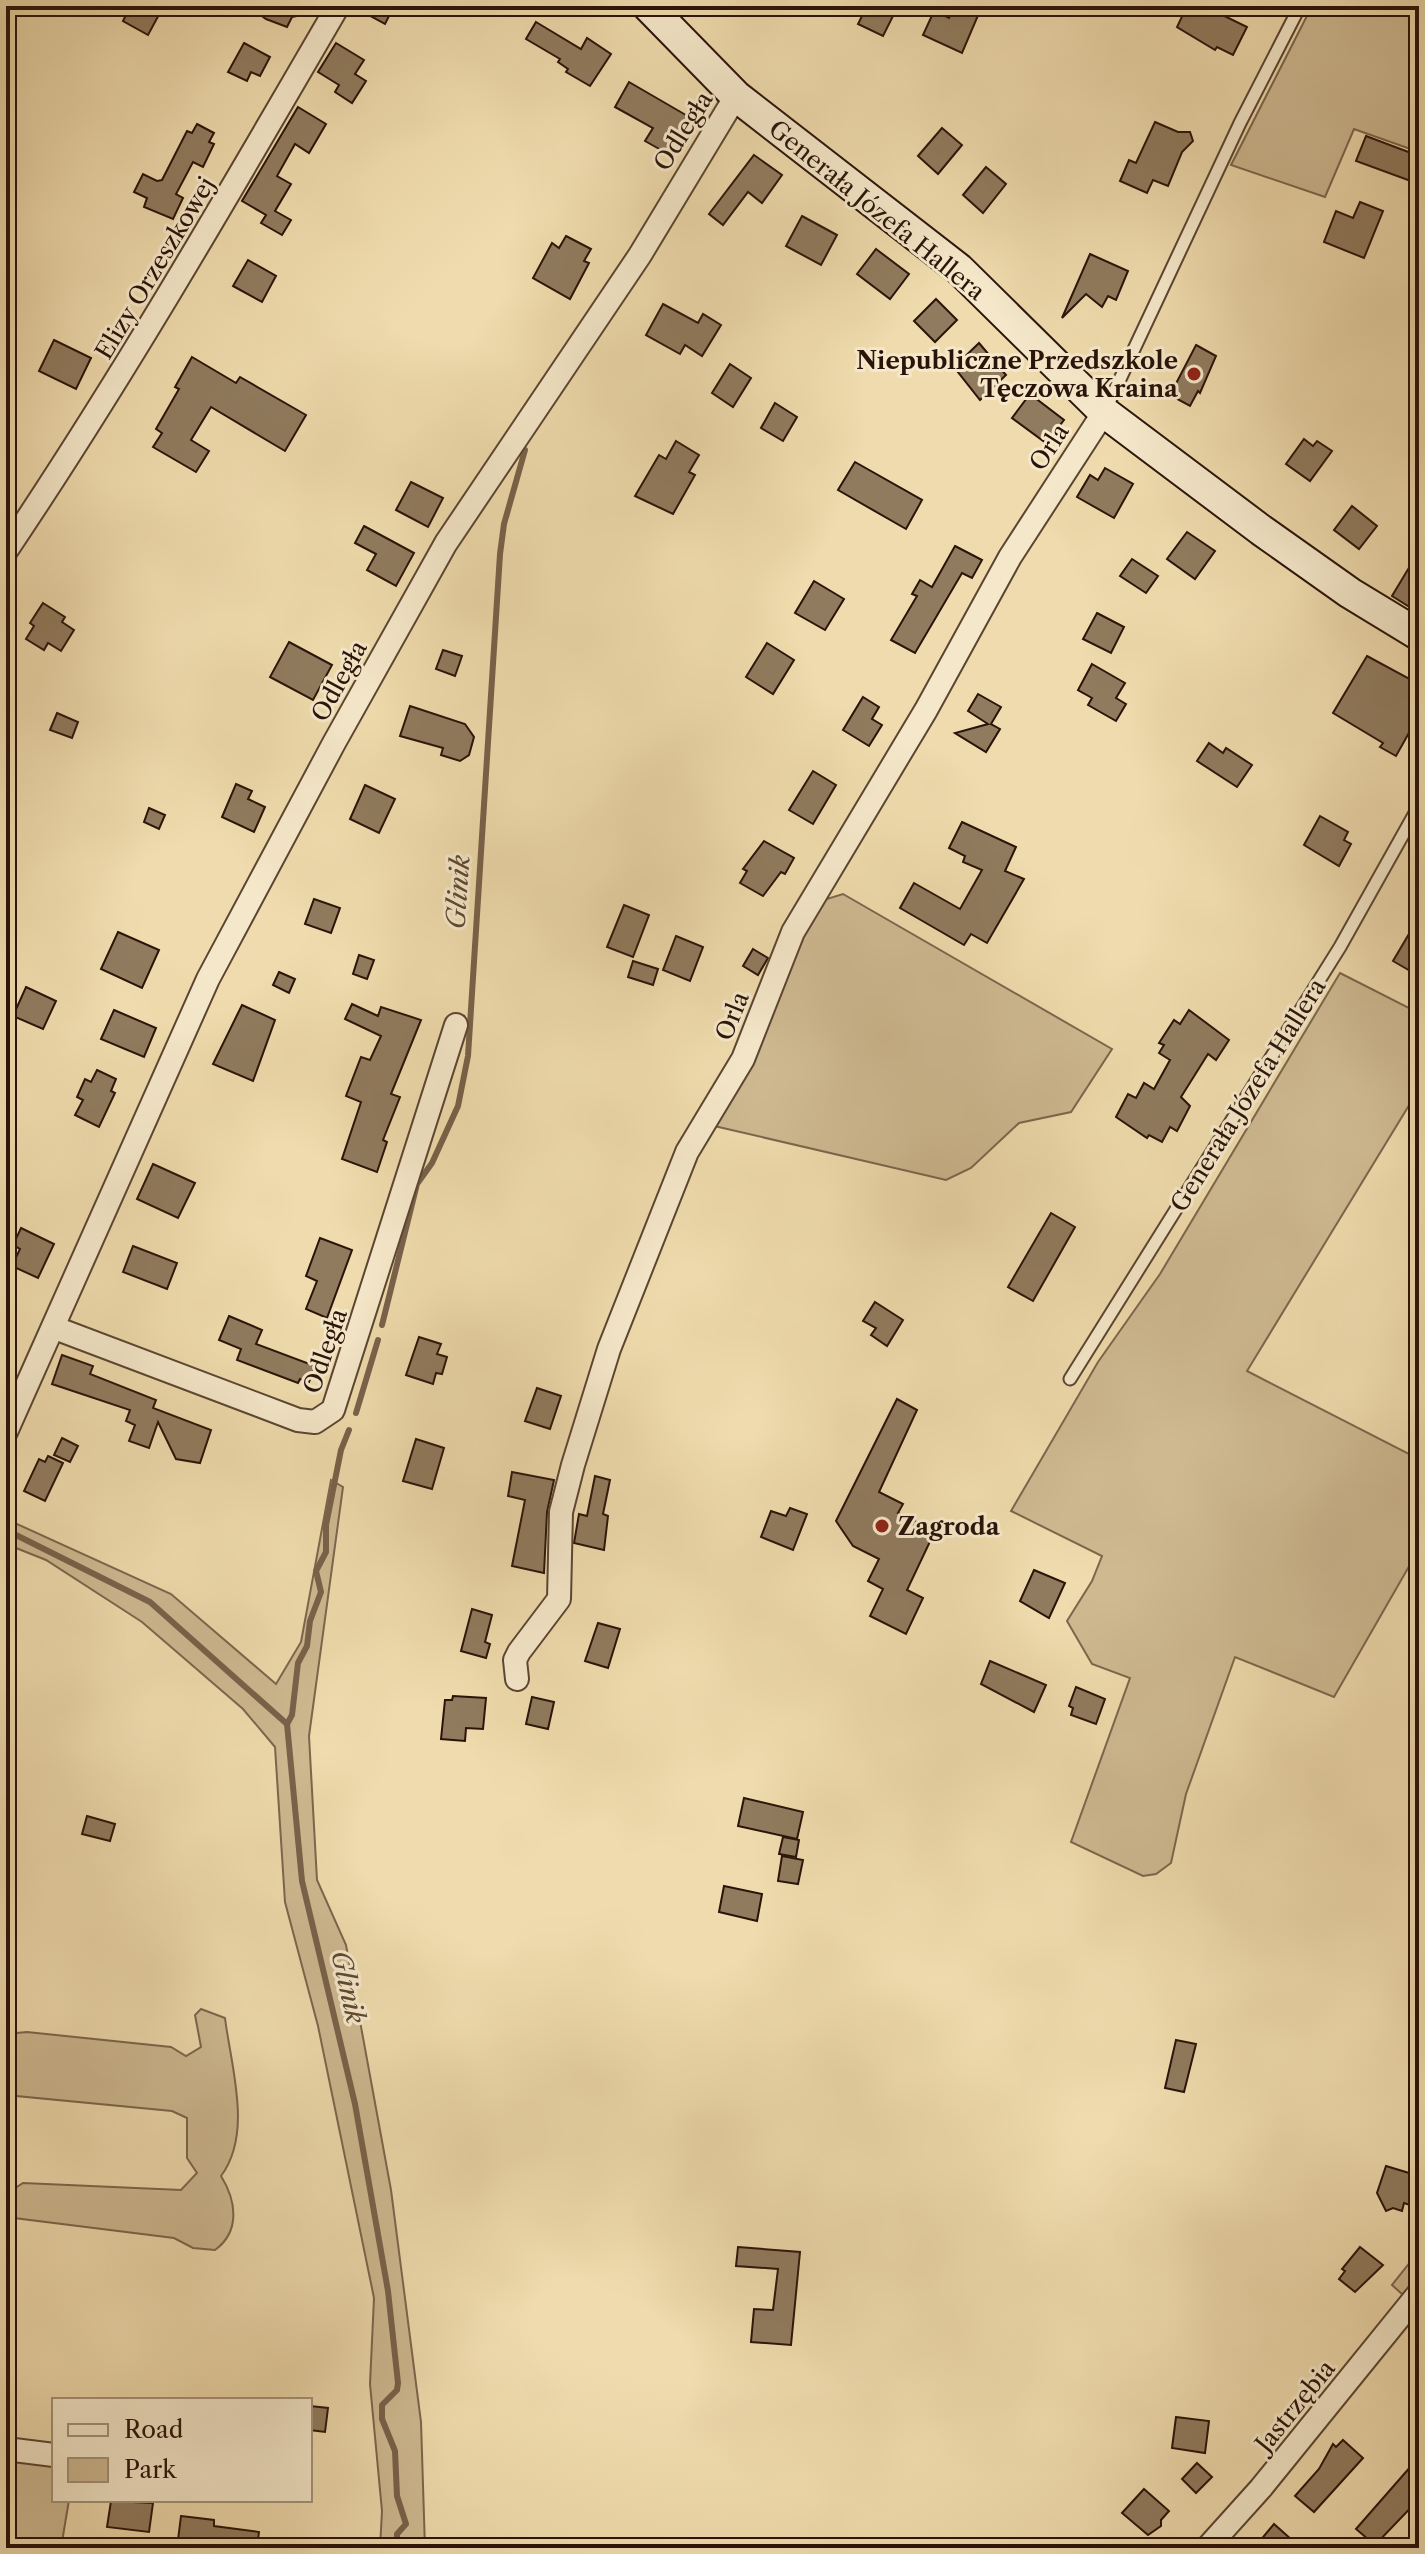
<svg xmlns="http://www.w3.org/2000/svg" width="1425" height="2554" font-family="'Libre Caslon Text',serif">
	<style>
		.green { fill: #ceb991; stroke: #7c664d; stroke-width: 2 }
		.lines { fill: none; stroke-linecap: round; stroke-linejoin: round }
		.stream { stroke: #78624a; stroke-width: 6 }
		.building { fill: #907b5e; stroke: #2a1309; stroke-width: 2 }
		.lane-casing { stroke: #5b4532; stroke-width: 15 }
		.street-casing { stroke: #5b4532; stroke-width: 26 }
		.secondary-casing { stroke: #2a1309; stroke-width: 34 }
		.lane { stroke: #f5e8ca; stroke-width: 11 }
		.street { stroke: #f5e8ca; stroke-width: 22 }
		.secondary { stroke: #f5e8ca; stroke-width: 30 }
		.poi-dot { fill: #8f2418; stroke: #f5e8ca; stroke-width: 3 }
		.labels { text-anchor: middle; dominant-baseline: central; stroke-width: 6; stroke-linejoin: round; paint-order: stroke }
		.street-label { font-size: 24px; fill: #2a1309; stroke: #f5e8ca }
		.poi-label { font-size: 24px; font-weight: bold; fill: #2a1309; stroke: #f5e8ca; text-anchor: end }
		.water-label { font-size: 26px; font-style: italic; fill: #5e4834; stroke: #f5e8ca }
	</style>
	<rect width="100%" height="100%" fill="#efdbad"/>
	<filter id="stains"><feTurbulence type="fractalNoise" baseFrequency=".0025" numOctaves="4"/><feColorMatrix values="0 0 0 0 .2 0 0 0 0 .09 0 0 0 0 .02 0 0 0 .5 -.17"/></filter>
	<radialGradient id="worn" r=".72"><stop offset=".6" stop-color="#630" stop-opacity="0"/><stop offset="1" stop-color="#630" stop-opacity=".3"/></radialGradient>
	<!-- green -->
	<g class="green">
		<polygon points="1312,6 1419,6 1419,152 1354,129 1325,197 1231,165"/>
		<polygon points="843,894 1112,1049 1071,1112 1019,1123 971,1168 946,1180 710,1125 820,901"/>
		<polygon points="1340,973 1419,1013 1419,1080 1411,1102 1247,1371 1419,1459 1419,1549 1334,1697 1235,1657 1186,1794 1171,1863 1156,1874 1143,1876 1071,1842 1130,1678 1092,1664 1067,1621 1092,1581 1102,1556 1011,1511 1098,1362 1160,1274"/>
		<polygon points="331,1480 343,1487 309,1736 317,1880 346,1945 391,2190 421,2422 425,2548 380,2548 382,2511 370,2384 374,2298 318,2026 285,1902 275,1747 243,1709 142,1622 46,1560 6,1544 6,1519 171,1594 276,1684 301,1642"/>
		<path d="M201,2009L225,2018C231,2067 253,2133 221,2176C236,2200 241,2231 215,2250L193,2248L174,2238L14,2218L6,2211V2194L23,2183L181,2190L197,2173L187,2158V2118L172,2111L6,2095V2034L27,2032L171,2047L186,2056L201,2047L195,2015Z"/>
		<polygon points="1419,2245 1419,2285 1398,2303 1403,2295 1392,2285 1415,2256"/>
		<polygon points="6,2454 54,2462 54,2500 69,2500 61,2548 6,2548"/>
	</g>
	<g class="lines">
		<!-- stream -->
		<g class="stream">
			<polyline points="382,1325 417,1184 432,1163 458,1106 468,1056 500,554 504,524 525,450"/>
			<polyline points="356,1413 378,1340"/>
			<polyline points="349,1430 341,1450 326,1525 326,1552 316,1571 321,1592 310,1621 307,1646 298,1663 292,1715 287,1724 302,1881 355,2104 388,2291 398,2383 397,2390 382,2405 382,2419 395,2451 397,2496 406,2524 397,2534 397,2548"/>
			<polyline points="6,1530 150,1602 287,1724"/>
		</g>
	</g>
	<!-- building -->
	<g class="building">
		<polygon points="130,6 151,6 161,11 148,35 123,21"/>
		<polygon points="248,6 311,6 312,13 292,17 287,27 266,19"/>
		<polygon points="352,6 394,6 385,24"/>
		<polygon points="867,6 887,6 896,10 883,36 858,24"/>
		<polygon points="954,6 982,6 962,53 923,35 934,11 949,18"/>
		<polygon points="1187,6 1204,6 1247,27 1233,55 1217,47 1215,50 1177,27"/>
		<polygon points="536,22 581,49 587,38 611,54 590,86 566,72 568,69 558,62 560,59 526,39"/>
		<polygon points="244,43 270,57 260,76 251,72 247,81 228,72"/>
		<polygon points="336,43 364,60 355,74 366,81 352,103 335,92 339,85 318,72"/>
		<polygon points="629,82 691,118 670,155 645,141 653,128 615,107"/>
		<polygon points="298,107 326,124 309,153 295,144 277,176 291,184 275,211 291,220 282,235 261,223 266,215 242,201"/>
		<polygon points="1155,122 1178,132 1190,132 1193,141 1182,152 1168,186 1153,180 1147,193 1120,181 1129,160 1136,163"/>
		<polygon points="197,124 214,133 209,142 214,144 203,167 193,162 176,194 183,198 173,219 144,207 147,198 134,192 143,174 157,181 162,180 187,131 192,133"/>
		<polygon points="942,128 962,145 938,174 918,156"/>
		<polygon points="1366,136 1419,156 1419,184 1356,161"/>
		<polygon points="754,155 782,175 762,203 748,192 723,225 709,214"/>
		<polygon points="986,167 1006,184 983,213 963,195"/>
		<polygon points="1360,202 1383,211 1364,258 1324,242 1336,211 1353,218"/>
		<polygon points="802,216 837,235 821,265 786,246"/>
		<polygon points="566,236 591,249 584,261 589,263 570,299 533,278 552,243 559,248"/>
		<polygon points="876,249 909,274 890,299 857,274"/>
		<polygon points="1090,254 1128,271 1116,300 1108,296 1102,307 1086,294 1062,318"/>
		<polygon points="248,260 276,276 262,302 233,286"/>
		<polygon points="936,299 957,320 935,342 914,321"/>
		<polygon points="663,304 698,323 703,314 721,325 702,356 685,345 680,354 646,335"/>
		<polygon points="54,340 91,358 76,389 39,371"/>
		<polygon points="979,343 1006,375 980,400 954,367"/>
		<polygon points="1196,345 1216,356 1200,393 1198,391 1190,406 1170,395"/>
		<polygon points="192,357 236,383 240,377 306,415 285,451 211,407 191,440 209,451 196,472 153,447 162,433 156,429 179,389 175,387"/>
		<polygon points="730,364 751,378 733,407 712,393"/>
		<polygon points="1030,394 1064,420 1046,443 1012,418"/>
		<polygon points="775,403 797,417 783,441 761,428"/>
		<polygon points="1304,439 1313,446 1317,441 1332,451 1310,481 1286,464"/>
		<polygon points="676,441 699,455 689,472 695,475 673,514 635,496 659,455 666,459"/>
		<polygon points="855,462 922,500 906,529 838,490"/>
		<polygon points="1105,468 1133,484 1114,518 1077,497 1090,475 1098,480"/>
		<polygon points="411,482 443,498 428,527 396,510"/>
		<polygon points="1352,506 1377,526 1359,549 1334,530"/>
		<polygon points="364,526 414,553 396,586 367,570 376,554 355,543"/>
		<polygon points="1187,532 1215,551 1195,579 1167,559"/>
		<polygon points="955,546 982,560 972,578 962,573 915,653 891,640 917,596 912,594 920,580 932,587"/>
		<polygon points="1419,551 1419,613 1392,596"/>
		<polygon points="1132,559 1158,576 1146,593 1120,576"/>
		<polygon points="814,581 844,599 825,630 795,613"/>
		<polygon points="43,603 65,617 62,622 74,630 61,651 48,643 44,650 26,639 34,626 30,623"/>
		<polygon points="1097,613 1124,627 1111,653 1083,639"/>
		<polygon points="289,642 332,665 313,700 270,677"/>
		<polygon points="767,643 794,660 773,694 746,677"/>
		<polygon points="443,650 462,656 455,676 436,669"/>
		<polygon points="1367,656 1419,684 1419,727 1414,724 1396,756 1380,747 1383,743 1333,713"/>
		<polygon points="1092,664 1125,683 1116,698 1126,704 1116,721 1088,705 1092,698 1078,690"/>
		<polygon points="978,694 1001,707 991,724 1000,729 986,752 955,733 988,724 968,711"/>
		<polygon points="863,697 879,707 872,719 882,725 869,746 843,730"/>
		<polygon points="410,706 465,724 474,737 469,755 460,761 441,755 443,748 400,736"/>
		<polygon points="57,713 78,722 72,738 50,730"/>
		<polygon points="1209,743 1223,753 1226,748 1252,765 1237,787 1197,761"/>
		<polygon points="813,771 836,785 813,824 789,810"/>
		<polygon points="236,784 252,791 248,799 265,807 254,832 222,817"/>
		<polygon points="365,785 395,799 379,833 350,819"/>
		<polygon points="149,808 165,815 159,829 144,822"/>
		<polygon points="1320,816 1348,832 1344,840 1351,844 1339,866 1304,845"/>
		<polygon points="962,822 1016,847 1005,871 1024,879 987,943 971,934 964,945 900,908 914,883 960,909 982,870 963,862 965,856 949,848"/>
		<polygon points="764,841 794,858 785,874 781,872 763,896 740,883 747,871 743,869"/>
		<polygon points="314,899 340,908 331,933 305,924"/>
		<polygon points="624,905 649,915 633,957 607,947"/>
		<polygon points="1419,917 1419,976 1393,961"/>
		<polygon points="118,932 159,950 142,988 101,969"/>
		<polygon points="676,936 703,947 690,981 663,970"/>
		<polygon points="753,949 768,958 758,975 743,966"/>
		<polygon points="359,955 374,960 367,979 353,974"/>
		<polygon points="633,961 658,969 653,985 628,977"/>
		<polygon points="279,972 295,979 289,993 273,985"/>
		<polygon points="26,987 56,1001 43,1029 13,1016"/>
		<polygon points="352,1004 378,1016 381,1007 421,1020 391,1094 400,1097 383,1140 387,1142 377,1172 342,1159 361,1102 346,1096 361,1057 370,1060 381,1036 345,1019"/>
		<polygon points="242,1005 275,1020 253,1081 213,1064"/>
		<polygon points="114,1010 156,1028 144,1057 101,1039"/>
		<polygon points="1189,1010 1229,1040 1216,1060 1208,1054 1181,1097 1190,1106 1177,1131 1170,1127 1162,1142 1149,1135 1147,1138 1116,1117 1128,1094 1136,1098 1144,1083 1154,1089 1170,1060 1159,1053 1164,1045 1159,1043 1174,1020 1180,1024"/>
		<polygon points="97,1070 116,1079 111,1091 115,1093 99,1127 75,1115 83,1100 77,1097 85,1079 91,1082"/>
		<polygon points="153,1164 195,1183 178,1218 137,1199"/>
		<polygon points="1051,1213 1075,1227 1033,1301 1008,1287"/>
		<polygon points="21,1228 54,1244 38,1278 12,1266 20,1249 13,1245"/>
		<polygon points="320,1238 352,1250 327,1318 306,1309 317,1281 306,1276"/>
		<polygon points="133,1246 177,1263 167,1289 123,1272"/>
		<polygon points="875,1302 903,1320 887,1346 871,1335 876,1328 863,1321"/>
		<polygon points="229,1316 262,1330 256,1344 315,1366 309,1382 300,1379 298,1383 237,1360 241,1349 219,1340"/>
		<polygon points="419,1337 441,1344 437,1354 447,1357 442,1374 436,1373 433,1384 406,1375"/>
		<polygon points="62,1355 93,1366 90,1374 156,1400 153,1408 211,1430 200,1463 176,1459 158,1422 149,1448 129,1441 135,1425 126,1421 130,1410 52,1384"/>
		<polygon points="537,1388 561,1396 550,1429 525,1421"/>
		<polygon points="897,1399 917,1410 879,1492 903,1504 898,1513 935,1531 907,1590 923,1598 906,1634 870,1616 883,1589 868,1581 879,1559 853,1546 836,1521"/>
		<polygon points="62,1438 78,1446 70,1462 54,1455"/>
		<polygon points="416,1439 444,1448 432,1489 403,1481"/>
		<polygon points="48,1456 63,1463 45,1501 24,1491 39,1459 45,1462"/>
		<polygon points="512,1472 554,1480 547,1512 544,1573 512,1566 525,1500 508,1496"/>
		<polygon points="595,1476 610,1480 603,1514 608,1516 604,1550 574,1543 579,1514 587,1516"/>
		<polygon points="790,1508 807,1514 793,1550 761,1537 771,1511 786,1516"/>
		<polygon points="1034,1570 1065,1583 1049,1618 1020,1601"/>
		<polygon points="472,1609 492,1615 485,1642 490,1644 486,1658 461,1651"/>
		<polygon points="598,1623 620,1629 608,1668 585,1661"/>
		<polygon points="990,1661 1046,1685 1034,1712 981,1684"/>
		<polygon points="1076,1687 1105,1699 1096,1724 1071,1715 1073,1708 1069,1706"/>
		<polygon points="453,1696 486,1698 483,1729 466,1728 465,1741 441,1739 445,1700 452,1700"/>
		<polygon points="532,1697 554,1702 548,1729 526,1724"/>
		<polygon points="744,1798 803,1812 797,1839 738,1826"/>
		<polygon points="87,1816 115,1824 110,1841 82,1834"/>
		<polygon points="783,1837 799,1840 796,1857 779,1854"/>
		<polygon points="782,1856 803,1860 798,1884 778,1881"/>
		<polygon points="724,1886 762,1894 757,1921 719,1912"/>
		<polygon points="1176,2040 1196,2044 1184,2092 1165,2088"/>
		<polygon points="1386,2166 1419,2176 1410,2205 1404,2203 1402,2211 1393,2208 1386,2211 1377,2193"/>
		<polygon points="738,2247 800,2252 791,2345 751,2342 754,2309 773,2310 778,2269 736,2266"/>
		<polygon points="1360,2247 1383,2265 1355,2292 1339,2279 1345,2271 1342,2269"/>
		<polygon points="310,2406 328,2408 325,2432 310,2430"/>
		<polygon points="1176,2417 1209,2421 1205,2453 1172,2448"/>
		<polygon points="1343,2440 1363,2458 1314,2512 1295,2496 1319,2469 1333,2444 1336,2447"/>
		<polygon points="1419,2457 1419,2499 1375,2545 1356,2529"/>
		<polygon points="1197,2463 1212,2477 1196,2493 1182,2479"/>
		<polygon points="1144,2489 1169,2511 1161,2520 1161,2526 1148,2535 1122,2513"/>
		<polygon points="111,2501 153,2503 149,2532 107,2527"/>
		<polygon points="181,2516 214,2520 214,2526 259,2532 257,2548 177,2548"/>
		<polygon points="1274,2524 1301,2548 1254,2548"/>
	</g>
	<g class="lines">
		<defs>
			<g id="lane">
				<polyline points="1106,409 1240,123 1300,6"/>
				<polyline points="1070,1379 1340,947 1419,806"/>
			</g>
			<g id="street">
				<path d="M6,551C125,374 231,190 338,6"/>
				<polyline points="55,1328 298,1420 315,1422 333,1410 456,1025"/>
				<polyline points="6,1432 208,979 334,743 446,543 640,255 736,96"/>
				<polyline points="517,1679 515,1660 519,1652 559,1599 561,1512 573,1465 609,1349 687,1152 743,1059 793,932 926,710 1010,557 1104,412"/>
				<polyline points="6,2449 54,2455"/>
				<polyline points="1207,2548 1261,2488 1419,2293"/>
			</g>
			<polyline id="secondary" points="648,6 736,96 959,269 1104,412 1261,530 1350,593 1419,635"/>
		</defs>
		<!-- lane casing -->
		<use href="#lane" class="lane-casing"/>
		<!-- street casing -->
		<use href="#street" class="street-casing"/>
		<!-- secondary casing -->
		<use href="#secondary" class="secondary-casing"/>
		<!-- lane -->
		<use href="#lane" class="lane"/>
		<!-- street -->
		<use href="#street" class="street"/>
		<!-- secondary -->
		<use href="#secondary" class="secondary"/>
	</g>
	<!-- markers -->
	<g class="poi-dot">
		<circle cx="1194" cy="374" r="8"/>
		<circle cx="882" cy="1526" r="8"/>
	</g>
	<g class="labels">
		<!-- street labels -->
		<g class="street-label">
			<text transform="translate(683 131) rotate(-58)">Odległa</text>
			<text transform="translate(877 210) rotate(39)">Generała Józefa Hallera</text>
			<text transform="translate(155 268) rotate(-59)">Elizy Orzeszkowej</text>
			<text transform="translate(1049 447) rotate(-57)">Orla</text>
			<text transform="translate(339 681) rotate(-61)">Odległa</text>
			<text transform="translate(732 1016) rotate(-68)">Orla</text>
			<text transform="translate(1248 1095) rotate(-58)">Generała Józefa Hallera</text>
			<text transform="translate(325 1351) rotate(-71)">Odległa</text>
			<text transform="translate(1295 2406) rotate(-51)">Jastrzębia</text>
		</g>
		<!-- poi labels -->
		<g class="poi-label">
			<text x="1178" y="360">Niepubliczne Przedszkole<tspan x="1178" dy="28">Tęczowa Kraina</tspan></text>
			<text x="898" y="1526" text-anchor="start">Zagroda</text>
		</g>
		<!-- water labels -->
		<g class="water-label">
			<text transform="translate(458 892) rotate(-86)">Glinik</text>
			<text transform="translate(348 1987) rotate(77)">Glinik</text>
		</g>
	</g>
	<!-- margin -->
	<rect width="1425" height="2554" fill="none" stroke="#efdbad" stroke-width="32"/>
	<rect x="8" y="8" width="1409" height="2538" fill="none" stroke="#2a1309" stroke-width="4"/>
	<rect x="16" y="16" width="1393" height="2522" fill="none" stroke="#2a1309" stroke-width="2"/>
	<!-- legend -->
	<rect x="52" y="2398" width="260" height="104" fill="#f5e8ca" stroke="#a4937d" stroke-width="2"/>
	<rect x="68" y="2424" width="40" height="12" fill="#f5e8ca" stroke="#a4937d" stroke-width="2"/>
	<text x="124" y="2438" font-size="24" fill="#2a1309">Road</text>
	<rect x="68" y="2458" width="40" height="24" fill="#ceb991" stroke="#a4937d" stroke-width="2"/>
	<text x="124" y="2478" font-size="24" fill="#2a1309">Park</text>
	<rect width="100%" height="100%" filter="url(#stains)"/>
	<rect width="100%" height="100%" fill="url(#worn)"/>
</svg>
